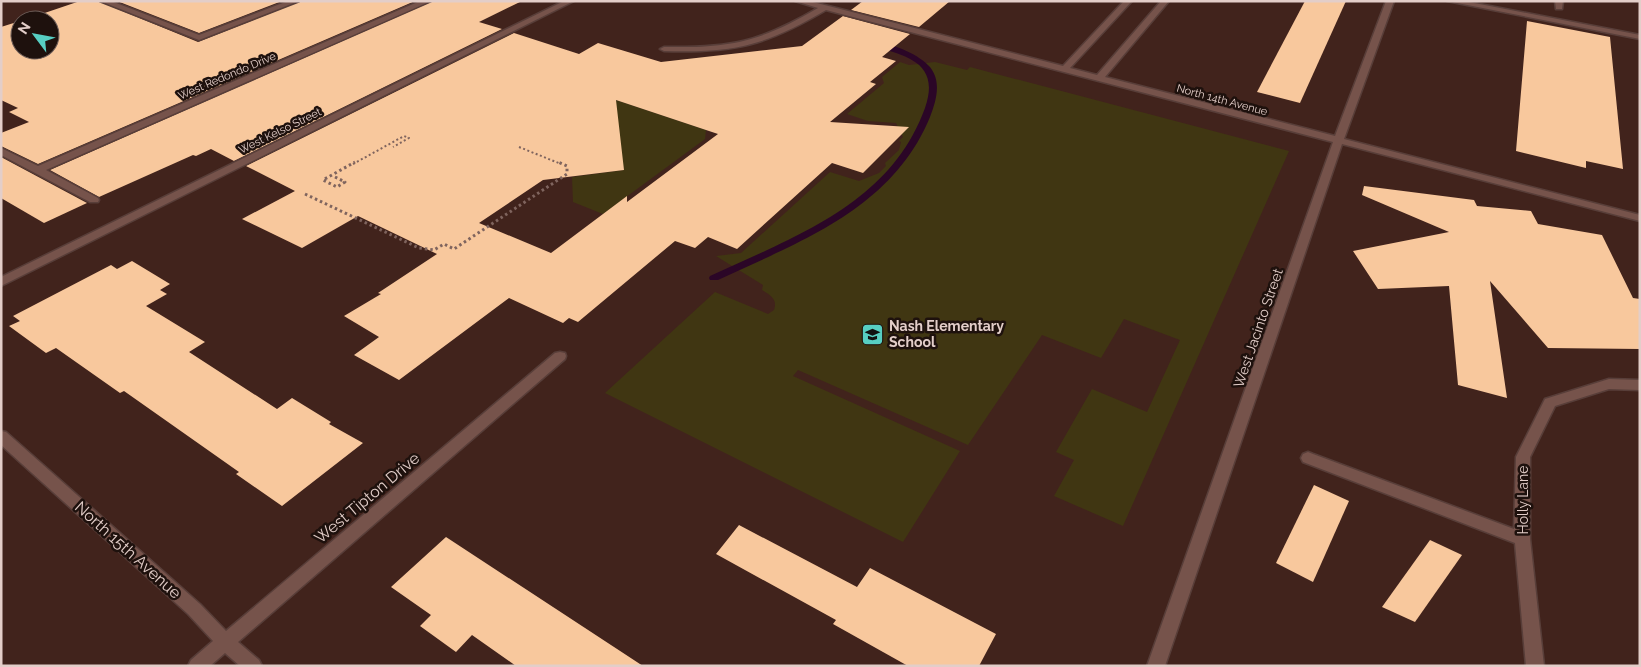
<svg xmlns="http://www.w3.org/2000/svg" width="1641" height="667" font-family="Raleway,sans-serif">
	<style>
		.green { fill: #403612 }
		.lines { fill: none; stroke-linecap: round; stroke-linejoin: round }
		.stream { fill: #2b0627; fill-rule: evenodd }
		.building { fill: #f8c89d; fill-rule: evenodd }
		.minor-casing { stroke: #583e39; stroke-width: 3 }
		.path-far1 { stroke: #7f645e; stroke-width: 2; stroke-dasharray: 2 2.5; stroke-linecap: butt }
		.path { stroke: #7f645e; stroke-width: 3; stroke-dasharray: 2.5 3; stroke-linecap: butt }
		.minor { fill: #76534b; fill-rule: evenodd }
		.labels { text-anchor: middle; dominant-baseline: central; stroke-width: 5; stroke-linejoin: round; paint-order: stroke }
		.far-street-label { font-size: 11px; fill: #e3cec9; stroke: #1e110d }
		.poi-label { font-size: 14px; font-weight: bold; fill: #e3cec9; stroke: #1e110d; text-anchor: start }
		.street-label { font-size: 14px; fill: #e3cec9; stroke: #1e110d }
		.near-street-label { font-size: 16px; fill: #e3cec9; stroke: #1e110d }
	</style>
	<rect width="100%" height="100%" fill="#41231c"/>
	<!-- green -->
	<g class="green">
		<path d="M900,62L909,65L935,62L967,70L970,67L1289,151L1123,526L1054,496L1074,460L1056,452L1092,389L1147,412L1180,340L1124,319L1101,358L1042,335L968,445L798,370L793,376L960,451L903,542L605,393L715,292L768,314L774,310C778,299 770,295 762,290L763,285L716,256L741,253L830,172L859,181L879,173L886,166L885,163L899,150L901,142L899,141L903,137L896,123L868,121L847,114L884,83L882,77Z"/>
		<polygon points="607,97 706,130 705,139 603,214 573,202 572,177 624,170"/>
	</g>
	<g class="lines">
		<!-- stream -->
		<path class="stream" d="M875,43C891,42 920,55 930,67C942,82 936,101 930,117C892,209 801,241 718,280H710L709,278L710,276C796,236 890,204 925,108C940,65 910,56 875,47Z"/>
	</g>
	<!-- building -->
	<g class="building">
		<polygon points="80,1 98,1 198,42 301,1 415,1 38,164 1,146 1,133 29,122 9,112 18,108 1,100 1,27 20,21 20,50 50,50 50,20 24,20"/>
		<polygon points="117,1 282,1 199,33"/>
		<polygon points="433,1 522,1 479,22 502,29 234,161 211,149 196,156 193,155 99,197 50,170"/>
		<polygon points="863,1 950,1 919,27 851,10"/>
		<polygon points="1305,1 1346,1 1300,103 1257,92"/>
		<path d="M843,16L910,34L882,57L896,61L870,82L876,84L830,122L909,127L863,173L832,163L737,249L708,237L695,248L675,241L578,322L569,318L563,323L509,298L399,380L354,355L379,337L344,316L381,294L378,293L437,254L358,216L302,248L242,219L295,191L246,166L514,33L579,54L598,43L661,62L802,46ZM616,100L718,134L627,202V196L551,253L479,223L543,180L624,170Z"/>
		<polygon points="1527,21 1610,37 1623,169 1586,161 1586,168 1516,151"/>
		<polygon points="1,157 87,203 44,223 1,198"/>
		<polygon points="1364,186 1474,200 1477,206 1531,211 1538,224 1602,235 1633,298 1640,299 1640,349 1548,348 1490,281 1507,398 1458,385 1449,286 1378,289 1353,251 1449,232 1362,195"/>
		<polygon points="132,261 170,284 160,290 167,294 146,306 205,342 189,352 277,409 292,398 331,422 329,424 363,443 282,506 236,474 239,472 124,391 120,393 56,348 46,353 9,326 20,321 13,316 111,265 117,269"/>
		<polygon points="1314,485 1349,501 1313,582 1276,563"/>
		<polygon points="739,525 857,587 870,568 996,634 979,666 908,666 833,624 836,620 716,554"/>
		<polygon points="446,537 643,666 516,666 472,635 456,652 420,626 431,615 391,587"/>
		<polygon points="1430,540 1462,555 1415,622 1382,607"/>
	</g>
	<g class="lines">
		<defs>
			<g id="minor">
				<polygon points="100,1 111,1 199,35 288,1 299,1 199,40"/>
				<polygon points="420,1 431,1 46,170 98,198 99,200 98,202 90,202 1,155 1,148 38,166"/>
				<polygon points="564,1 574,1 1,286 1,277"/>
				<path d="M795,1H809L1063,66L1124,1H1132L1070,68L1097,75L1161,1H1169L1105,77L1335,136L1386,1H1394L1344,139L1640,215V221L1342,144L1165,666H1147L1333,142L826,10C765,46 734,53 664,51L660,49L664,47C731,48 760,42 818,8Z"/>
				<polygon points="1447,1 1464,1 1640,35 1640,39"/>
				<polygon points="1555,1 1563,1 1562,9 1556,9"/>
				<polygon points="560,352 565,353 566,356 565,359 238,642 259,660 262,666 240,666 225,653 210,666 188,666 191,660 213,641 188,614 1,445 1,431 6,432 200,604 226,631 555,353"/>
				<polygon points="1609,379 1640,380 1640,390 1609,389 1555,406 1530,457 1530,539 1544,666 1526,666 1515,543 1303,462 1301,458 1303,454 1308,452 1313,454 1514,529 1516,457 1545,399"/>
			</g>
		</defs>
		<!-- minor casing -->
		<use href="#minor" class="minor-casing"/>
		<!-- path-far1 -->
		<g class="path-far1">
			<polyline points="519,147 561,164"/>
			<polyline points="353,164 404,136 409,138 393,147"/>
		</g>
		<!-- path -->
		<g class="path">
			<polyline points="335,177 345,182 337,187 323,180 355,162"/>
			<polyline points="305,194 419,248 434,250 444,244 454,249 567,174 567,166 558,162"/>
		</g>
		<!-- minor -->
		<use href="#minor" class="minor"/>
	</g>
	<!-- icons -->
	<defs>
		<symbol id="school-square" viewBox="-11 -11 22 22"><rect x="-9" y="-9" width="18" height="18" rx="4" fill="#57cec2" stroke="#1e110d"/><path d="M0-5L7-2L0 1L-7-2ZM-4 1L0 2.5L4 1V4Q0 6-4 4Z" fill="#111"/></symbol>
	</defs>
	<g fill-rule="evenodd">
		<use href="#school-square" x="860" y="322" width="25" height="25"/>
	</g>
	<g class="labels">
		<!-- far-street labels -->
		<g class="far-street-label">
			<text transform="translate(227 76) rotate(-23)">West Redondo Drive</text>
			<text transform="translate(1222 100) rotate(15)">North 14th Avenue</text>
			<text transform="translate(280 131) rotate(-26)">West Kelso Street</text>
		</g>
		<!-- poi labels -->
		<g class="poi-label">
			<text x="889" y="326">Nash Elementary<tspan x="889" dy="16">School</tspan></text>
		</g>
		<!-- street labels -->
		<g class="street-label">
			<text transform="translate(1258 328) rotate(-71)">West Jacinto Street</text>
			<text transform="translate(1523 500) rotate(-90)">Holly Lane</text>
		</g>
		<!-- near-street labels -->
		<g class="near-street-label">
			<text transform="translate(367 498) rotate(-40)">West Tipton Drive</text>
			<text transform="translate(128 550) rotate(42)">North 15th Avenue</text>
		</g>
	</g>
	<!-- border -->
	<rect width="1641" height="667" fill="none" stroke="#e3cec9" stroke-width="5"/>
	<!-- north arrow -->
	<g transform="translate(35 35) rotate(302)"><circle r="24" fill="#1e110d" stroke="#6d5d58"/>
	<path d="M0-4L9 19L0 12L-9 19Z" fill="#57cec2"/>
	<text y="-8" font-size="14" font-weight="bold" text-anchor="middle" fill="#e3cec9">N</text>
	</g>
</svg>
